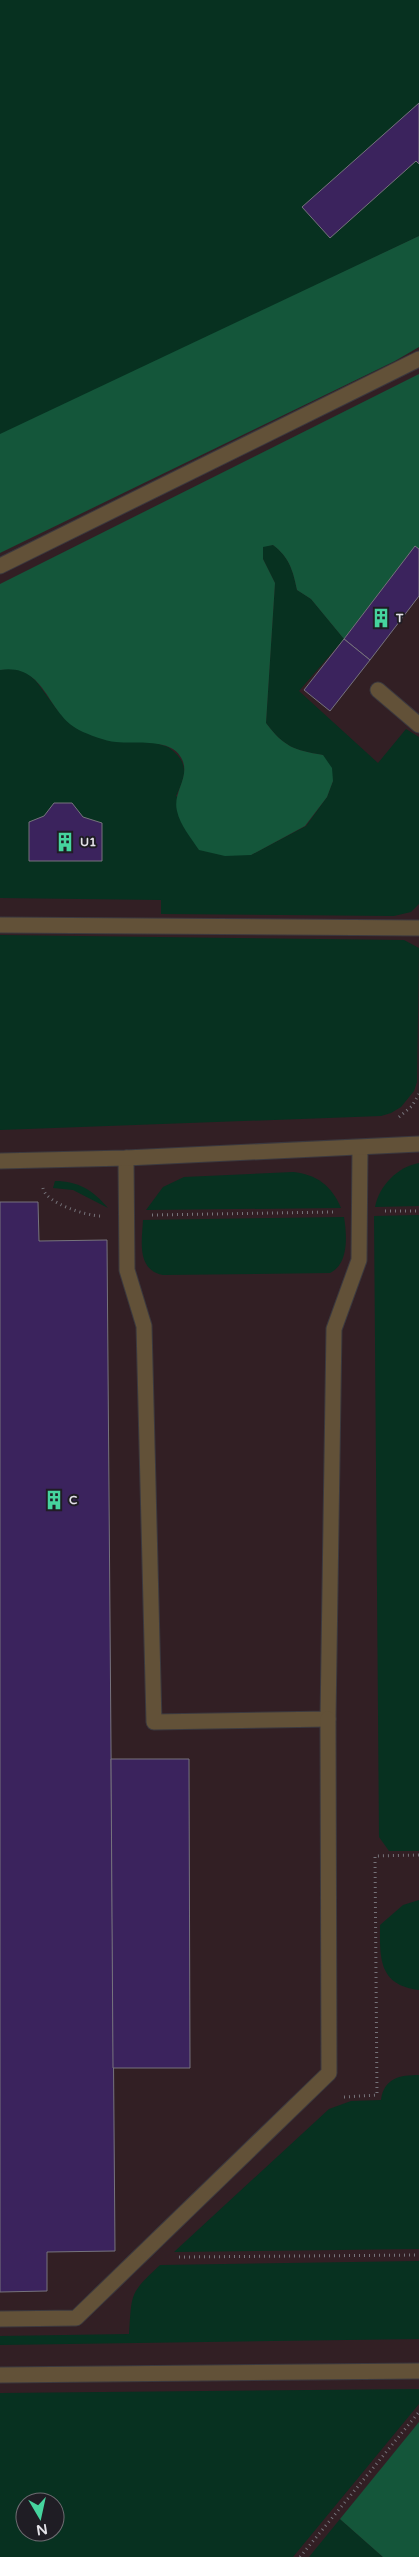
<svg xmlns="http://www.w3.org/2000/svg" width="419" height="2557" font-family="'Varela Round',sans-serif">
	<style>
		.industrial { fill: #321f24; fill-rule: evenodd }
		.green { fill: #073120; fill-rule: evenodd }
		.forest { fill: #14563a }
		.building { fill: #3b235d; stroke: #76737d }
		.lines { fill: none; stroke-linecap: round; stroke-linejoin: round }
		.lane-casing { stroke: #3b393f; stroke-width: 17 }
		.path { stroke: #75737a; stroke-width: 3; stroke-dasharray: 1 4; stroke-linecap: butt }
		.lane { stroke: #625138; stroke-width: 15 }
		.labels { text-anchor: middle; dominant-baseline: central; stroke-width: 4; stroke-linejoin: round; paint-order: stroke }
		.poi-label { font-size: 12px; font-weight: bold; fill: #e4e2e8; stroke: #1f1d24; text-anchor: start }
	</style>
	<rect width="100%" height="100%" fill="#1f1d24"/>
	<!-- industrial -->
	<path class="industrial" d="M419,236V2557H0V436ZM25,2502H55V2532H25Z"/>
	<!-- green -->
	<g class="green">
		<polygon points="0,0 419,0 419,236 0,436"/>
		<path d="M273,545C289,557 293,570 297,590L311,599L344,639L299,691L378,763L406,729L419,737V904L411,912L394,916L161,914V900L0,898V670L12,668L26,672L36,681L58,711L168,747C189,762 187,774 176,796L251,855L306,826L327,797L333,781L323,755C294,750 284,747 266,723L275,583L263,559V546Z"/>
		<polygon points="0,935 404,940 419,948 417,1082 414,1091 401,1107 391,1113 381,1116 0,1130"/>
		<path d="M419,1163V1206L375,1207C379,1186 397,1167 419,1163Z"/>
		<path d="M293,1172C316,1174 332,1186 341,1208L146,1210L163,1187L184,1177Z"/>
		<path d="M55,1181C78,1181 93,1190 108,1208L73,1190L53,1188Z"/>
		<polygon points="419,1215 419,1851 389,1851 379,1837 374,1216"/>
		<path d="M344,1217C347,1235 349,1264 330,1273L163,1275C136,1270 142,1240 143,1220Z"/>
		<path d="M419,1900V1990C378,1985 380,1957 380,1925L403,1905Z"/>
		<path d="M419,2075V2249L174,2252L329,2109L351,2101L381,2100C384,2078 400,2075 419,2075Z"/>
		<path d="M419,2261V2339L0,2345V2336L129,2334C132,2293 129,2294 160,2265Z"/>
		<path d="M419,2389V2404L293,2557H0V2393ZM25,2502H55V2532H25Z"/>
		<polygon points="340,2519 383,2557 309,2557"/>
	</g>
	<!-- forest -->
	<g class="forest">
		<polygon points="419,236 419,347 395,361 0,553 0,434"/>
		<path d="M419,374V549L415,546L344,639L311,599L297,590C293,570 289,557 273,545L263,547V559L275,583L266,723C284,747 294,750 323,755L332,768L333,781L327,797L305,826L251,855L225,856L199,850C191,838 180,825 177,811C172,791 193,775 180,756C169,738 134,744 116,742C105,741 89,735 79,730C46,713 46,663 0,670V584Z"/>
		<polygon points="419,2422 419,2557 383,2557 340,2519"/>
	</g>
	<!-- building -->
	<g class="building">
		<polygon points="419,103 419,164 416,161 330,238 302,207"/>
		<polygon points="415,546 419,549 419,596 370,660 344,639"/>
		<polygon points="344,639 370,660 330,711 304,690"/>
		<polygon points="54,803 72,803 83,817 102,823 102,861 29,861 29,822 44,816"/>
		<polygon points="0,1202 38,1202 39,1241 107,1240 115,2251 47,2252 47,2291 0,2292"/>
		<polygon points="111,1759 189,1759 190,2068 113,2068"/>
	</g>
	<g class="lines">
		<defs>
			<g id="lane">
				<polyline points="0,566 419,359"/>
				<polyline points="378,690 419,725"/>
				<polyline points="0,925 419,928"/>
				<polyline points="126,1158 127,1270 144,1326 154,1722 328,1719 334,1329 359,1260 360,1148"/>
				<polyline points="0,1161 126,1158 419,1144"/>
				<polyline points="0,2319 76,2318 329,2073 328,1719"/>
				<polyline points="0,2375 419,2371"/>
			</g>
		</defs>
		<!-- lane casing -->
		<use href="#lane" class="lane-casing"/>
		<!-- path -->
		<g class="path">
			<polyline points="399,1117 412,1106 419,1094"/>
			<path d="M43,1188C45,1203 87,1216 101,1216"/>
			<polyline points="385,1211 419,1211"/>
			<polyline points="152,1215 334,1212"/>
			<polyline points="344,2097 377,2095 375,1856 419,1855"/>
			<polyline points="179,2257 419,2255"/>
			<polyline points="300,2557 419,2412"/>
		</g>
		<!-- lane -->
		<use href="#lane" class="lane"/>
	</g>
	<!-- icons -->
	<defs>
		<symbol id="building-bare" viewBox="-9 -9 18 18"><path d="M-4-6H4V6H1V3H-1V6H-4ZM-2.5-4.3h1.7v1.8h-1.7ZM.8-4.3h1.7v1.8H.8ZM-2.5-1h1.7V.8h-1.7ZM.8-1h1.7V.8H.8Z" fill="#46d49e" stroke="#1f1d24" stroke-width="2.5" paint-order="stroke"/></symbol>
	</defs>
	<g fill-rule="evenodd">
		<use href="#building-bare" x="367" y="604" width="28" height="28"/>
		<use href="#building-bare" x="51" y="828" width="28" height="28"/>
		<use href="#building-bare" x="40" y="1486" width="28" height="28"/>
	</g>
	<g class="labels">
		<!-- poi labels -->
		<g class="poi-label">
			<text x="396" y="618">T</text>
			<text x="80" y="842">U1</text>
			<text x="69" y="1500">C</text>
		</g>
	</g>
	<!-- north arrow -->
	<g transform="translate(40 2517) rotate(171)"><circle r="24" fill="#1f1d24" stroke="#6e6c72"/>
	<path d="M0-4L9 19L0 12L-9 19Z" fill="#46d49e"/>
	<text y="-8" font-size="14" font-weight="bold" text-anchor="middle" fill="#e4e2e8">N</text>
	</g>
</svg>
